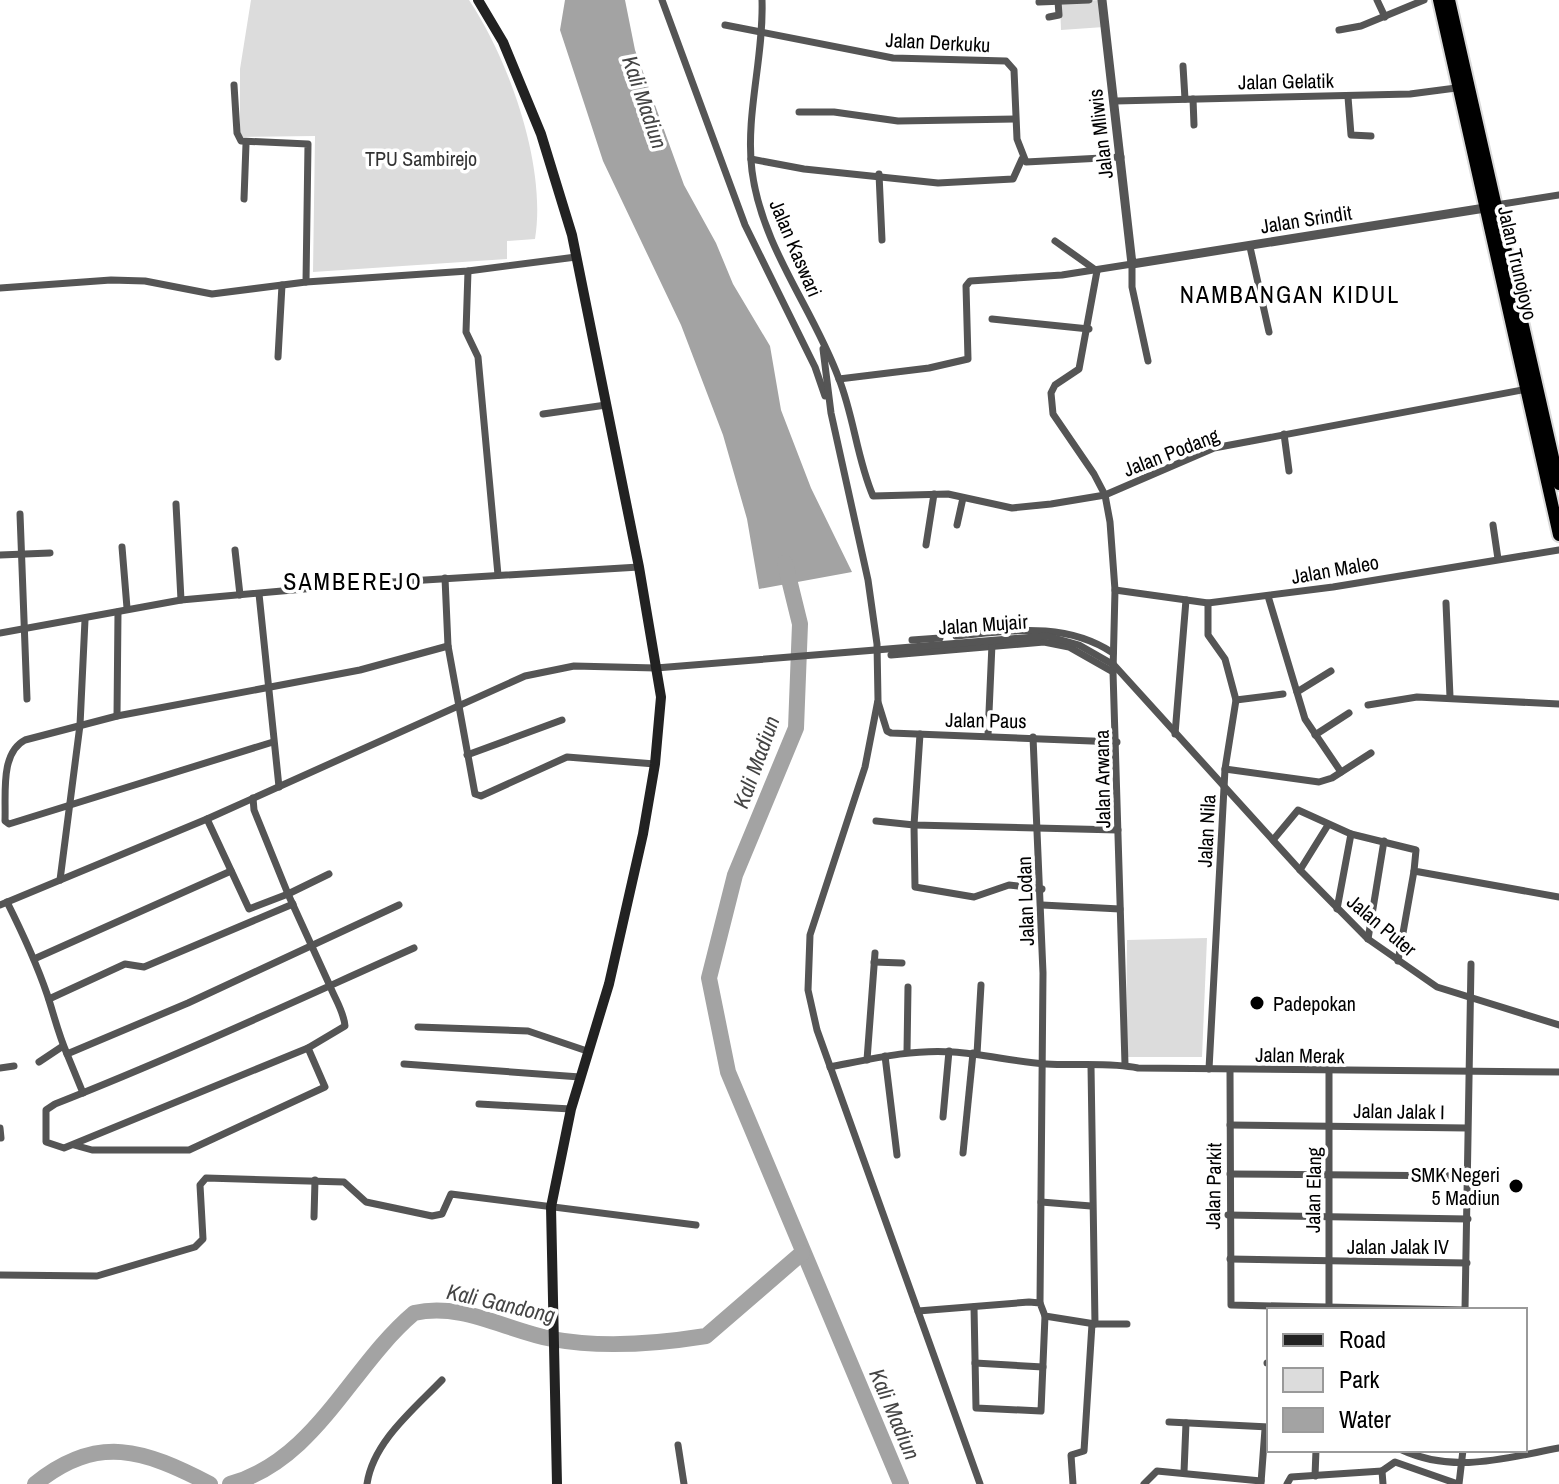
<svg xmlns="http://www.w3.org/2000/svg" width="1559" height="1484" font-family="'Archivo Narrow',sans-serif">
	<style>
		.green { fill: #dcdcdc }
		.water { fill: #a3a3a3 }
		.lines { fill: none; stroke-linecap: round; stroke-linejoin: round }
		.river { stroke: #a3a3a3; stroke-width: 16 }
		.trunk-casing { stroke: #dbdbdb; stroke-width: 16 }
		.minor { stroke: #555; stroke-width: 7 }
		.tertiary { stroke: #555; stroke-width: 9 }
		.secondary { stroke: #222; stroke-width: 10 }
		.trunk { stroke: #000; stroke-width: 12 }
		.poi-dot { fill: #000; stroke: #fff; stroke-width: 3 }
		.labels { text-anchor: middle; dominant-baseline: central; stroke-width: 7; stroke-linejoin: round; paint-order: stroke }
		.street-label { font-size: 20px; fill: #000; stroke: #fff }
		.park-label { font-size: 20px; fill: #333; stroke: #fff }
		.poi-label { font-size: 20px; fill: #000; stroke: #fff; text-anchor: start }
		.water-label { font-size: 22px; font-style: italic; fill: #444; stroke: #fff }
		.quarter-label { font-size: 24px; letter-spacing: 2px; fill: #000; stroke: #fff }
	</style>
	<rect width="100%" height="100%" fill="#fff"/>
	<!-- green -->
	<g class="green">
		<path d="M251,0H469C509,60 547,166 535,239L507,241V259L313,272L315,136L240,137V69Z"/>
		<polygon points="1101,0 1104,27 1061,30 1060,2"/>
		<polygon points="1207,938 1202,1057 1126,1057 1127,940"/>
	</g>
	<!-- water -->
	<polygon class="water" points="565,0 625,0 635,50 684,185 716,243 733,284 770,346 781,410 811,488 852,572 759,589 747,519 723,435 681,325 603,161 587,112 560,30"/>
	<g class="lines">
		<!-- river -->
		<g class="river">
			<polyline points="785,563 800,624 796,728 735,875 709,978 728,1072 901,1484"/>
			<path d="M35,1484C98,1433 144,1450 210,1484"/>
			<path d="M230,1484C316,1460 350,1367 414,1313C462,1302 505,1330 552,1339C601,1348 656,1344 706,1336L802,1253"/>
		</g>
		<defs>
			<g id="trunk">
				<polyline points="1439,0 1559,535"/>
				<polyline points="1449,0 1559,484"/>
			</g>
		</defs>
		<!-- trunk casing -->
		<use href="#trunk" class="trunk-casing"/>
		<!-- minor -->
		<g class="minor">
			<polyline points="662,0 745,225 815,367 825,396"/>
			<path d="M762,0C764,57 745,115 752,171C762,248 813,308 839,379C854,417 857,459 873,496L948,494L1012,508L1051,504L1105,495L1214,448L1527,389"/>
			<polyline points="1377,0 1385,17"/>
			<polyline points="1039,2 1089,0"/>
			<polyline points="1049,17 1059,15 1058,1"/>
			<polyline points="725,25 893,58 1006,61 1014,70 1017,139 1026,162 1121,157"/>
			<polyline points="1339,30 1361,26 1424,0"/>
			<polyline points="1183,66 1185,99"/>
			<polyline points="1348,97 1351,135 1371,136"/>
			<polyline points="1193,99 1194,125"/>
			<polyline points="1115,101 1410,94 1456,88"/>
			<polyline points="799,112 834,112 898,121 1015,119"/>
			<polyline points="751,159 804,169 938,183 1013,179 1022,159"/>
			<polyline points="879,174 882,240"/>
			<polyline points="244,199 246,144"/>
			<polyline points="1496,205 1559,195"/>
			<polyline points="1055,241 1097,271"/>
			<polyline points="1250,247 1269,332"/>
			<polyline points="468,271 466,332 478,357 498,575"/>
			<polyline points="1097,271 1079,369 1055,385 1051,393 1053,414 1094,474 1105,495 1110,522 1115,590 1113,672 1125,1064"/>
			<polyline points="306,282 468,271 576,257"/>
			<polyline points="0,288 111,280 145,281 212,294 306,282 308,144 241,141 237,133 234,85"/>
			<polyline points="992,319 1089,329"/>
			<polyline points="823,349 831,413 868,580 877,644 878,700 865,767 810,935 808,990 817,1030 980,1484"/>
			<polyline points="278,357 282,285"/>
			<polyline points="839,379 929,368 968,359 966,286 970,281 1062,275 1132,264 1132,287 1148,361"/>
			<polyline points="543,414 606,405"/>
			<polyline points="1284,434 1289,471"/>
			<polyline points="176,504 181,600"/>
			<polyline points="20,514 27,699"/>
			<polyline points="957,525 963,498"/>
			<polyline points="1493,525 1498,559"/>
			<polyline points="926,545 934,494"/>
			<polyline points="122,547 127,608"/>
			<polyline points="235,550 240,595"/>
			<polyline points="0,555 50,553"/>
			<polyline points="445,578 448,646 475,794 481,796 567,757 655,764"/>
			<polyline points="1115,590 1208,603 1333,587 1559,550"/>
			<polyline points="259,594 279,787"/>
			<polyline points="1268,596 1305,719 1341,772"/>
			<polyline points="1208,603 1208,635 1225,659 1236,700 1225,769 1209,1069"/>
			<polyline points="1446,603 1450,697"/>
			<polyline points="0,633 181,600 360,584 639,567"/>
			<path d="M956,636C1011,631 1064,621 1113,653"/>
			<polyline points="912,640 940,638"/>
			<polyline points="891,655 1044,642 1069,647 1113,672"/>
			<polyline points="1297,692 1331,671"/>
			<polyline points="1236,700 1283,694"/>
			<polyline points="878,702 887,731 891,733 1117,742"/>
			<polyline points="1368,705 1417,697 1559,704"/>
			<polyline points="117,716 118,612"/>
			<polyline points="920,734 914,825 1118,830"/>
			<polyline points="1175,734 1186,600"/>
			<polyline points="988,735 992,644"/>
			<polyline points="1315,735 1349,713"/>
			<polyline points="1033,737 1043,973 1040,1303"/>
			<path d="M273,742L9,824L5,821C6,794 0,753 25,740L117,716L360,670L448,646"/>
			<polyline points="467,755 562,720"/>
			<polyline points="1225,769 1319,782 1332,778 1371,753"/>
			<polyline points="253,798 254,810 288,894 329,874"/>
			<path d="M207,819L249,909L288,894C302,925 316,955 330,986C335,999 344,1012 345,1026L308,1048L64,1148L46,1142V1110L55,1104C177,1056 295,1001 414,948"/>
			<polyline points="876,821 914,825 915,887 974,897 1009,885 1042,889"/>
			<polyline points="1273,840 1298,810 1351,834 1416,850 1414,871 1559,897"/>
			<polyline points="1300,870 1328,825"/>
			<polyline points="60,880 80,725 85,620"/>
			<path d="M7,902C22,932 36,962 47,994C54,1015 58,1033 67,1054"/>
			<polyline points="0,905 207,819 525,676 574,666 656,668 1047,636 1079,645 1114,665 1300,870 1368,939 1437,987 1559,1025"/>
			<polyline points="1042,905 1120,909"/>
			<polyline points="1337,909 1351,834"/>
			<polyline points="1368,939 1384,841"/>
			<polyline points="34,959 231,871"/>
			<polyline points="1398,961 1414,871"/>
			<polyline points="874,962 902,963"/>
			<polyline points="49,999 125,964 144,967 293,904"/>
			<polyline points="418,1027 528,1031 587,1051"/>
			<polyline points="907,1052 908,987"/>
			<polyline points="977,1054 981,985"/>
			<polyline points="885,1056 897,1155"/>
			<polyline points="867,1060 875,953"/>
			<polyline points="39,1062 63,1046"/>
			<polyline points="404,1064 580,1077"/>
			<polyline points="1091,1066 1095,1324"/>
			<path d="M830,1067C871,1059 911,1049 953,1052C984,1054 1015,1062 1046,1064C1077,1066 1109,1062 1138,1068L1559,1072"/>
			<polyline points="0,1068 14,1066"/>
			<polyline points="1230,1070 1231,1305 1465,1310"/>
			<polyline points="83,1093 67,1054 188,1003 399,905"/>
			<polyline points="479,1104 571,1109"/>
			<polyline points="943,1117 949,1051"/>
			<polyline points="1230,1125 1467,1128"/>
			<polyline points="0,1128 1,1138"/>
			<polyline points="74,1145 92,1150 189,1150 325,1087 308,1048"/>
			<polyline points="963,1153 973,1053"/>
			<polyline points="1230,1174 1466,1176"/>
			<polyline points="1041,1202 1091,1206"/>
			<polyline points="1228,1215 1468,1219"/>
			<polyline points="314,1217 315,1180"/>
			<polyline points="1230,1259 1467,1263"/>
			<polyline points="0,1275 97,1276 195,1247 203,1239 200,1185 206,1178 344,1182 366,1202 432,1216 442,1214 451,1194 696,1225"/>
			<polyline points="974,1307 976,1408 1041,1411 1045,1316"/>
			<polyline points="1329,1308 1329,1072"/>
			<polyline points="1465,1310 1471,964"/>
			<polyline points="918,1311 1029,1302 1040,1303 1045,1316 1095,1324 1127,1324"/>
			<polyline points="975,1363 1043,1367"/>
			<polyline points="1267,1363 1269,1363"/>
			<polyline points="1169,1422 1269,1427"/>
			<polyline points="678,1445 684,1484"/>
			<path d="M1402,1450C1454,1474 1505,1458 1559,1448"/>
			<polyline points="1184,1472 1186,1423"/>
			<polyline points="1315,1476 1316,1450"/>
			<polyline points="1261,1483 1265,1429"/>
			<path d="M367,1484C373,1442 414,1409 442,1380"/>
			<polyline points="1073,1484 1071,1455 1084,1451 1092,1324"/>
			<polyline points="1144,1484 1157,1471 1261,1481"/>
			<polyline points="1287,1484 1291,1477 1382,1471"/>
			<polyline points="1383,1484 1382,1471 1395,1462 1458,1484"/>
			<polyline points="1459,1484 1463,1450"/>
		</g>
		<!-- tertiary -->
		<polyline class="tertiary" points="1102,0 1132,264 1485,208"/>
		<!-- secondary -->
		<polyline class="secondary" points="478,0 503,42 541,134 572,235 639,567 661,697 655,764 643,834 609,984 571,1109 551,1207 557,1484"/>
		<!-- trunk -->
		<use href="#trunk" class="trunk"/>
	</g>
	<!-- markers -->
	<g class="poi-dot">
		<circle cx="1257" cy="1003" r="8"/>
		<circle cx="1516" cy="1186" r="8"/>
	</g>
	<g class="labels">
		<!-- street labels -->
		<g class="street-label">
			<text transform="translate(938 42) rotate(3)">Jalan Derkuku</text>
			<text transform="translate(1286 81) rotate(-1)">Jalan Gelatik</text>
			<text transform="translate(1100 134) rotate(-97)">Jalan Mliwis</text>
			<text transform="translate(1306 219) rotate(-9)">Jalan Srindit</text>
			<text transform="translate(796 248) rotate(67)">Jalan Kaswari</text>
			<text transform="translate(1518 263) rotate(77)">Jalan Trunojoyo</text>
			<text transform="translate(1171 452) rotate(-21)">Jalan Podang</text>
			<text transform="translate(1335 569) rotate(-10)">Jalan Maleo</text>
			<text transform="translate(983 624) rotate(-4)">Jalan Mujair</text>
			<text transform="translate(986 720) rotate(1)">Jalan Paus</text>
			<text transform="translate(1102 779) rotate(-91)">Jalan Arwana</text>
			<text transform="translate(1206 831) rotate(-87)">Jalan Nila</text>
			<text transform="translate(1025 901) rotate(-92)">Jalan Lodan</text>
			<text transform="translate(1382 925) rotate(40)">Jalan Puter</text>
			<text transform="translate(1300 1055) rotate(1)">Jalan Merak</text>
			<text transform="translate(1399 1111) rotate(1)">Jalan Jalak I</text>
			<text transform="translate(1213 1186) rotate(-89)">Jalan Parkit</text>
			<text transform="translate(1313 1190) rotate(-89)">Jalan Elang</text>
			<text x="1398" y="1246">Jalan Jalak IV</text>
		</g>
		<!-- park labels -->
		<g class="park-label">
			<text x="421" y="158">TPU Sambirejo</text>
		</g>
		<!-- poi labels -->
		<g class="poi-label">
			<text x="1273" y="1003">Padepokan</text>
			<text x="1500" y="1174" text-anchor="end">SMK Negeri<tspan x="1500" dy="23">5 Madiun</tspan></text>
		</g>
		<!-- water labels -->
		<g class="water-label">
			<text transform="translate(645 102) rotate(71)">Kali Madiun</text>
			<text transform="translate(756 762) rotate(-70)">Kali Madiun</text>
			<text transform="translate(501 1303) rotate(13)">Kali Gandong</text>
			<text transform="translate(895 1414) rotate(67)">Kali Madiun</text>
		</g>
		<!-- quarter labels -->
		<g class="quarter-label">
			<text x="1290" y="294">NAMBANGAN KIDUL</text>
			<text x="353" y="581">SAMBEREJO</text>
		</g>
	</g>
	<!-- legend -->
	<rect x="1267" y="1308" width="260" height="144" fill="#ffffff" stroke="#999999" stroke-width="2"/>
	<rect x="1283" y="1334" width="40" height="12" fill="#222222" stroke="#999999" stroke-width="2"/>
	<text x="1339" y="1348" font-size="24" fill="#000000">Road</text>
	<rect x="1283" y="1368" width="40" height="24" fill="#dcdcdc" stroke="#999999" stroke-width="2"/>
	<text x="1339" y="1388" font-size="24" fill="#000000">Park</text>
	<rect x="1283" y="1408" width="40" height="24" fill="#a3a3a3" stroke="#999999" stroke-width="2"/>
	<text x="1339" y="1428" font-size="24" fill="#000000">Water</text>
</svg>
